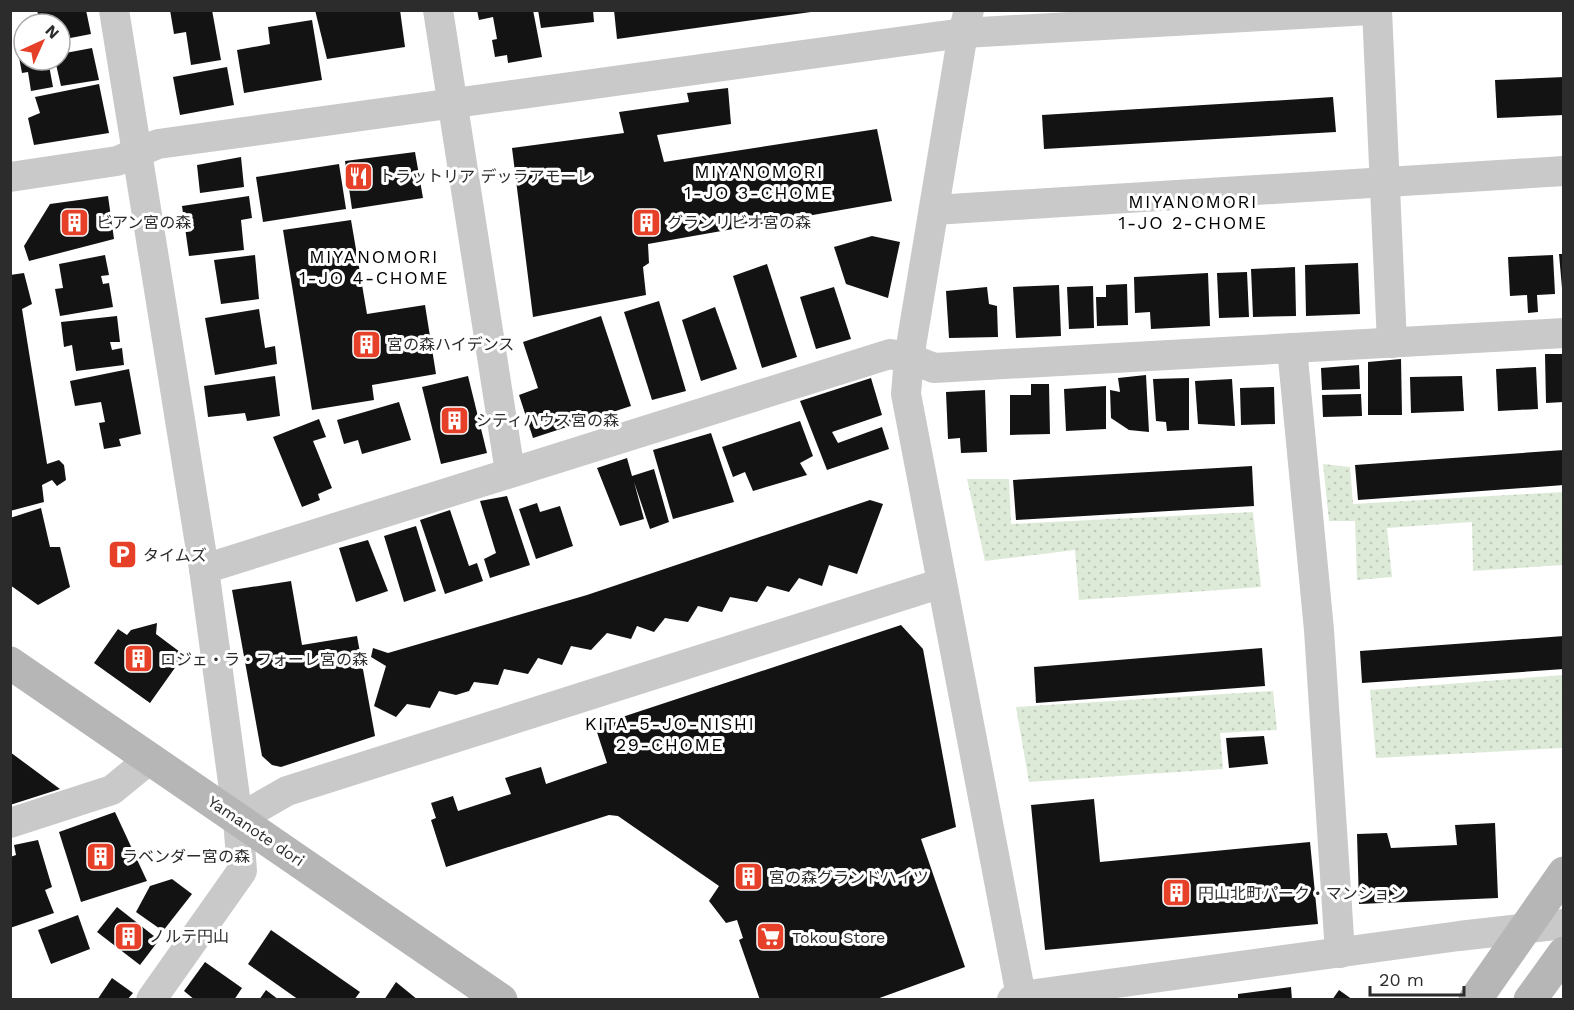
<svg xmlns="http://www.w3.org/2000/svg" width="1574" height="1010" font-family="'Work Sans','Noto Sans JP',sans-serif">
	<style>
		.grass { fill: url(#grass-dots) }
		.building { fill: #131313 }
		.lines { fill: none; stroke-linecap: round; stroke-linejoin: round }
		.street { stroke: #c9c9c9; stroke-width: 30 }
		.secondary { stroke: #b6b6b6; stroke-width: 33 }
		.labels { text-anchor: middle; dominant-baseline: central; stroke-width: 6; stroke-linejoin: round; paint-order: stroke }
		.poi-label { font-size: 16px; fill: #2c2c2c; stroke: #fff; text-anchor: start }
		.street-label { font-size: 16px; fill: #2c2c2c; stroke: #fff }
		.neighbourhood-label { font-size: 18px; letter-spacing: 1.5px; fill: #000; stroke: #fff }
	</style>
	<defs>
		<pattern id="grass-dots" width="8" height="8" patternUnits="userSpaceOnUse" patternTransform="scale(1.5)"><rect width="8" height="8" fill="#deead8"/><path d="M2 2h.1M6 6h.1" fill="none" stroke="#bfc9ba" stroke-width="1.8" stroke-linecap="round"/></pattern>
	</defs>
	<rect width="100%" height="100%" fill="#fff"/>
	<!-- grass -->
	<g class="grass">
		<polygon points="1323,464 1350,467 1353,504 1563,492 1563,565 1473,571 1472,522 1387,528 1392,577 1357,580 1355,521 1329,521"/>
		<polygon points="967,479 1009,479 1011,524 1253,512 1261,587 1079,600 1075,550 985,561"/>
		<polygon points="1563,675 1563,748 1376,758 1370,690"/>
		<polygon points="1273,691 1277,730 1220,733 1223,769 1029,782 1016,707"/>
	</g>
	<!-- building -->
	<g class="building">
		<polygon points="37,10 86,10 91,34 60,40 60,24 40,24"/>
		<polygon points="170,10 212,10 221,60 191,65 186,32 174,34"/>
		<polygon points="315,10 400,10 405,47 327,59"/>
		<polygon points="477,10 533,10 542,57 508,63 507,55 495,57 492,40 497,39 493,17 479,20"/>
		<polygon points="538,10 593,10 594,22 541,28"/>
		<polygon points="614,10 811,10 811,12 617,39"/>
		<polygon points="312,20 322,80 244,93 237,50 270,44 268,27"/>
		<polygon points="92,48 99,80 61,86 55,60 60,60 60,54"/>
		<polygon points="24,51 24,60 48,60 53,87 31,91 28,72 22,73 18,52"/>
		<polygon points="227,67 234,105 180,115 173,77"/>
		<polygon points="1564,77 1564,115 1497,118 1495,80"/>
		<polygon points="99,84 109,133 34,145 28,118 40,113 35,97"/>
		<polygon points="728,88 731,124 657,135 664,162 877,129 892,201 648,244 649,263 643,267 646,295 533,317 512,148 624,133 619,112 689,102 687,93"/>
		<polygon points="1333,97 1336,132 1044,149 1042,115"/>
		<polygon points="415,152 423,198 352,209 345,161"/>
		<polygon points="241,157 244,187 200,193 197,165"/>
		<polygon points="339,164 346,209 263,222 256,177"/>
		<polygon points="108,196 114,239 29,261 24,246 50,204"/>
		<polygon points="249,196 252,218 241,220 244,250 189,256 182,206"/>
		<polygon points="351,220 367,314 425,305 436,374 372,385 374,400 312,410 283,230"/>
		<polygon points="872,236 900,242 888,298 846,284 834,247"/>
		<polygon points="1559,254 1564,254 1564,288 1562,288"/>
		<polygon points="105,255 109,275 101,276 103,284 109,283 113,307 60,316 55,289 63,288 59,264"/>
		<polygon points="255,255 259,299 221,304 214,260"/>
		<polygon points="1553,255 1555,294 1537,295 1538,312 1528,313 1527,295 1510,296 1508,257"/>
		<polygon points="1358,263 1360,314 1306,316 1305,265"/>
		<polygon points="767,264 797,357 762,368 733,276"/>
		<polygon points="1295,267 1296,316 1253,317 1251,269"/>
		<polygon points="1247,272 1249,317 1219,318 1217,273"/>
		<polygon points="24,273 32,304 22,309 47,464 59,460 64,465 66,480 57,486 52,480 42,485 44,502 10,511 10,275"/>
		<polygon points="1208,273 1210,326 1151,329 1150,312 1135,313 1134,277"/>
		<polygon points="1127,284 1128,325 1097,326 1096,297 1106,297 1106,285"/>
		<polygon points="1059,285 1061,336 1016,338 1013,287"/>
		<polygon points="1093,286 1094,328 1069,329 1067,287"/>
		<polygon points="834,287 851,339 816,349 800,297"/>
		<polygon points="987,287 989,304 997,306 998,337 949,338 946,291"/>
		<polygon points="659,301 686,391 652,400 624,312"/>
		<polygon points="715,307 737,369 701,381 682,320"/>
		<polygon points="259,309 265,348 275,346 277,364 215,375 205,318"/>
		<polygon points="117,316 120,342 110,342 112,350 122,348 124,365 76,371 72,345 64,347 61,322"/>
		<polygon points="601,316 631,406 533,438 519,395 538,388 523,342"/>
		<polygon points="1545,354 1564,354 1564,402 1546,403"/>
		<polygon points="1401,359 1402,415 1368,415 1368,362"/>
		<polygon points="1359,365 1360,389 1322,390 1321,368"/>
		<polygon points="1536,367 1538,409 1498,411 1496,369"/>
		<polygon points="129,369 141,434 119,439 121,446 104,449 99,423 105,422 101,402 75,406 70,381"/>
		<polygon points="1146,375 1149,432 1129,430 1111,418 1110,390 1120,392 1118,378"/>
		<polygon points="275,376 280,416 247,421 245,413 208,417 204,386"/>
		<polygon points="468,376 487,453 441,464 422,387"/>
		<polygon points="1462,376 1464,411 1411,413 1410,377"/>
		<polygon points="871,378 882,415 832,432 838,443 882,427 889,449 827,470 800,401"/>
		<polygon points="1189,378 1189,430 1167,431 1166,422 1156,421 1153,379"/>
		<polygon points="1232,379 1235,426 1198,424 1195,381"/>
		<polygon points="1031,384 1049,384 1050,434 1010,435 1010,395 1031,395"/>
		<polygon points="1106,386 1106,429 1066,431 1064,389"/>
		<polygon points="1274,387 1275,424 1241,425 1240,388"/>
		<polygon points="985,390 987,452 961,453 960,438 948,439 946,392"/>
		<polygon points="1361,394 1362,416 1323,417 1322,395"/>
		<polygon points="399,402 411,440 362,454 358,440 344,444 337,420"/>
		<polygon points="319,419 326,437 313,441 332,488 318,494 320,500 302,507 273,437"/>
		<polygon points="800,421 813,456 800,463 807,475 753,491 745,472 733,477 722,447"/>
		<polygon points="711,433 734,502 673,519 653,450"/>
		<polygon points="1564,450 1564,485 1358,500 1355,465"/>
		<polygon points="627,458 632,476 654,469 669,522 650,529 634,482 644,519 620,526 597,468"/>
		<polygon points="1252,466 1254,506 1016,520 1013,480"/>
		<polygon points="507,496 530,565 490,578 484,559 496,553 480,501"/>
		<polygon points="870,500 883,504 857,574 829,565 822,586 799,578 789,592 767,586 757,602 730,597 722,612 698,606 688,622 665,618 654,632 637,626 631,639 607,633 591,650 571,646 562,665 538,658 528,674 504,669 498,685 474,682 469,691 456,695 439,691 430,708 407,704 396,717 374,706 386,666 371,657 373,648 388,653 587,595"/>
		<polygon points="537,503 540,512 560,506 573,546 536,559 519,509"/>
		<polygon points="41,508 50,547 60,547 70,587 38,605 10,585 10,518"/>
		<polygon points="450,510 469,566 477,563 483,581 445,594 420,520"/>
		<polygon points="416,526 436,591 404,602 384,536"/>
		<polygon points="368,540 388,591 356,602 339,548"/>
		<polygon points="291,581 302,645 357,636 375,736 281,767 272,765 262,756 232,590"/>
		<polygon points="157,623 156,634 184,655 150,703 94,663 118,629 127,635 131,630"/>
		<polygon points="901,625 923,649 956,827 921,839 965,967 874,1000 760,1000 739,940 743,938 737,920 726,923 709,901 719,886 618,816 609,815 446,867 431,820 436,818 431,803 453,796 458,811 511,794 505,778 541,767 546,784 607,763 595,726"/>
		<polygon points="1564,636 1564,669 1362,683 1360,651"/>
		<polygon points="1262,648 1265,686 1036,703 1034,667"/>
		<polygon points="1264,736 1268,764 1229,768 1226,738"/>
		<polygon points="10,752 60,789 10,805"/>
		<polygon points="1094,799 1100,862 1310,842 1318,924 1045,950 1031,805"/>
		<polygon points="115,812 147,881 81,902 59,832"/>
		<polygon points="1495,823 1498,898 1359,904 1357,834 1387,833 1391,848 1457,845 1455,825"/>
		<polygon points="38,840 52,887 45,890 54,913 10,928 10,857 16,855 14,845"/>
		<polygon points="172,879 192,894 163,931 136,912 150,886"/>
		<polygon points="117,907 159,940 140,965 97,932"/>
		<polygon points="78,915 90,949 51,964 38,930"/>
		<polygon points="271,930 360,992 354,1000 299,1000 248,964"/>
		<polygon points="205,962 242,988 234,1000 195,1000 184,991"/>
		<polygon points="112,978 133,993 127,1000 97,1000"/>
		<polygon points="396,982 418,1000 384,1000"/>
		<polygon points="1291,987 1292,1000 1238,1000 1238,994"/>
		<polygon points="266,990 279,1000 259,1000"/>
		<polygon points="1339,990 1353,1000 1332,1000"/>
	</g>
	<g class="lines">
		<!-- street -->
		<g class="street">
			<polyline points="114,10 204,569 238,819"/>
			<polyline points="438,10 510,472"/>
			<polyline points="969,10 963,33 909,358 906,394 1021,996"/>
			<polyline points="1377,10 1392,343"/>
			<polyline points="10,177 117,161 158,144 963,33 1370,10"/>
			<polyline points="934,210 1564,171"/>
			<polyline points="1292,348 1319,630 1340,953"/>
			<polyline points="204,569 890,354 909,358 934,368 1564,333"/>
			<polyline points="10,823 112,790 150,759"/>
			<polyline points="151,1000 242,871 238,819 287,791 942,583"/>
			<polyline points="1012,1000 1021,996 1459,936 1564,924"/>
		</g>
		<!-- secondary -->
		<g class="secondary">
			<polyline points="10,663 501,1000"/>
			<polyline points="1475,1000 1564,873"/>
			<polyline points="1530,1000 1564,953"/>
		</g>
	</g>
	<!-- icons -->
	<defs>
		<symbol id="restaurant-square" viewBox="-11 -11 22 22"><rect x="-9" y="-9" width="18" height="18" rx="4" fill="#e74029" stroke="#fff"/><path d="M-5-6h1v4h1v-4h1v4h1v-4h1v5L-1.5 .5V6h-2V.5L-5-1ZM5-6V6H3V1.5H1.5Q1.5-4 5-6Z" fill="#fff"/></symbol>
		<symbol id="building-square" viewBox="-11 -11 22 22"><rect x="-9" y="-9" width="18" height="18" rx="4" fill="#e74029" stroke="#fff"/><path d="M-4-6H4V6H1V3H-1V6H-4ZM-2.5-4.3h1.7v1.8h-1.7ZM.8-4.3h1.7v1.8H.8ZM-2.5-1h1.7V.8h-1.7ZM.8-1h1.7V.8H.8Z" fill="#fff"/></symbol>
		<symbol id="parking-square" viewBox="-11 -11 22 22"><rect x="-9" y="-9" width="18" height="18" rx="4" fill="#e74029" stroke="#fff"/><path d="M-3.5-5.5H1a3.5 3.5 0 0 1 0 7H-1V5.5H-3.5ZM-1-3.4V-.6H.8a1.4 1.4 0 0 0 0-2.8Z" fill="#fff"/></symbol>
		<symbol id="supermarket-square" viewBox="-11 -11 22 22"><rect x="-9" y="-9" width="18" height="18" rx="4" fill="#e74029" stroke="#fff"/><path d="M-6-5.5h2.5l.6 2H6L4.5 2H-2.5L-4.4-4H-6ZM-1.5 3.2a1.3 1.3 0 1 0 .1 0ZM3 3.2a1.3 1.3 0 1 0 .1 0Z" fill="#fff"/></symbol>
	</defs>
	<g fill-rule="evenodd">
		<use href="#restaurant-square" x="342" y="160" width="33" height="33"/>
		<use href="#building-square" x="58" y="206" width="33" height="33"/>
		<use href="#building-square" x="630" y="206" width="33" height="33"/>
		<use href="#building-square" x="350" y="328" width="33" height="33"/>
		<use href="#building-square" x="438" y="404" width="33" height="33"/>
		<use href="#parking-square" x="106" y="538" width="33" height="33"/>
		<use href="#building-square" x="122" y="642" width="33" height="33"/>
		<use href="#building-square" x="84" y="840" width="33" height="33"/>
		<use href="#building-square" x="732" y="860" width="33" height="33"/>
		<use href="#building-square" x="1160" y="876" width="33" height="33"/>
		<use href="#building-square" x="112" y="920" width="33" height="33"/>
		<use href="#supermarket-square" x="754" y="920" width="33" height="33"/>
	</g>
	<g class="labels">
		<!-- poi labels -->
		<g class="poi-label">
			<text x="379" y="176">トラットリア デッラアモーレ</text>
			<text x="96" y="222">ビアン宮の森</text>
			<text x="667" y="222">グランリビオ宮の森</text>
			<text x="387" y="344">宮の森ハイデンス</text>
			<text x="476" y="420">シティハウス宮の森</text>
			<text x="143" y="555">タイムズ</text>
			<text x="160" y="659">ロジェ・ラ・フォーレ宮の森</text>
			<text x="122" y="856">ラベンダー宮の森</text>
			<text x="769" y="877">宮の森グランドハイツ</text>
			<text x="1198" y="893">円山北町パーク・マンション</text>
			<text x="149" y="936">ノルテ円山</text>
			<text x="792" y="937">Tokou Store</text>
		</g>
		<!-- street labels -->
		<g class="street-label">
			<text transform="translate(256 831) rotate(34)">Yamanote dori</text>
		</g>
		<!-- neighbourhood labels -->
		<g class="neighbourhood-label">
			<text x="759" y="171">MIYANOMORI<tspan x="759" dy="21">1-JO 3-CHOME</tspan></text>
			<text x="1193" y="201">MIYANOMORI<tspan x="1193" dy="21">1-JO 2-CHOME</tspan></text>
			<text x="374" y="256">MIYANOMORI<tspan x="374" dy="21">1-JO 4-CHOME</tspan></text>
			<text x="670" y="723">KITA-5-JO-NISHI<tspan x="670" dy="21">29-CHOME</tspan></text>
		</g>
	</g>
	<!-- border -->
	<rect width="1574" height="1010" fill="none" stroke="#2c2c2c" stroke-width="24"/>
	<!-- north arrow -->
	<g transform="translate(42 42) rotate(45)"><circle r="28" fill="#ffffff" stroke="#ababab" stroke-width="1.5"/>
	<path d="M0-4.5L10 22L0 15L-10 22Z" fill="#e74029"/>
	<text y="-9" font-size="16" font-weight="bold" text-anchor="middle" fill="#2c2c2c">N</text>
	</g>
	<!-- scale -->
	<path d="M1370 986v9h94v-9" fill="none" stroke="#2c2c2c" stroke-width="3"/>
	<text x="1379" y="986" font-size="18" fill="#2c2c2c" stroke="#ffffff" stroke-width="4.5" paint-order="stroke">20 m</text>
</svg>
